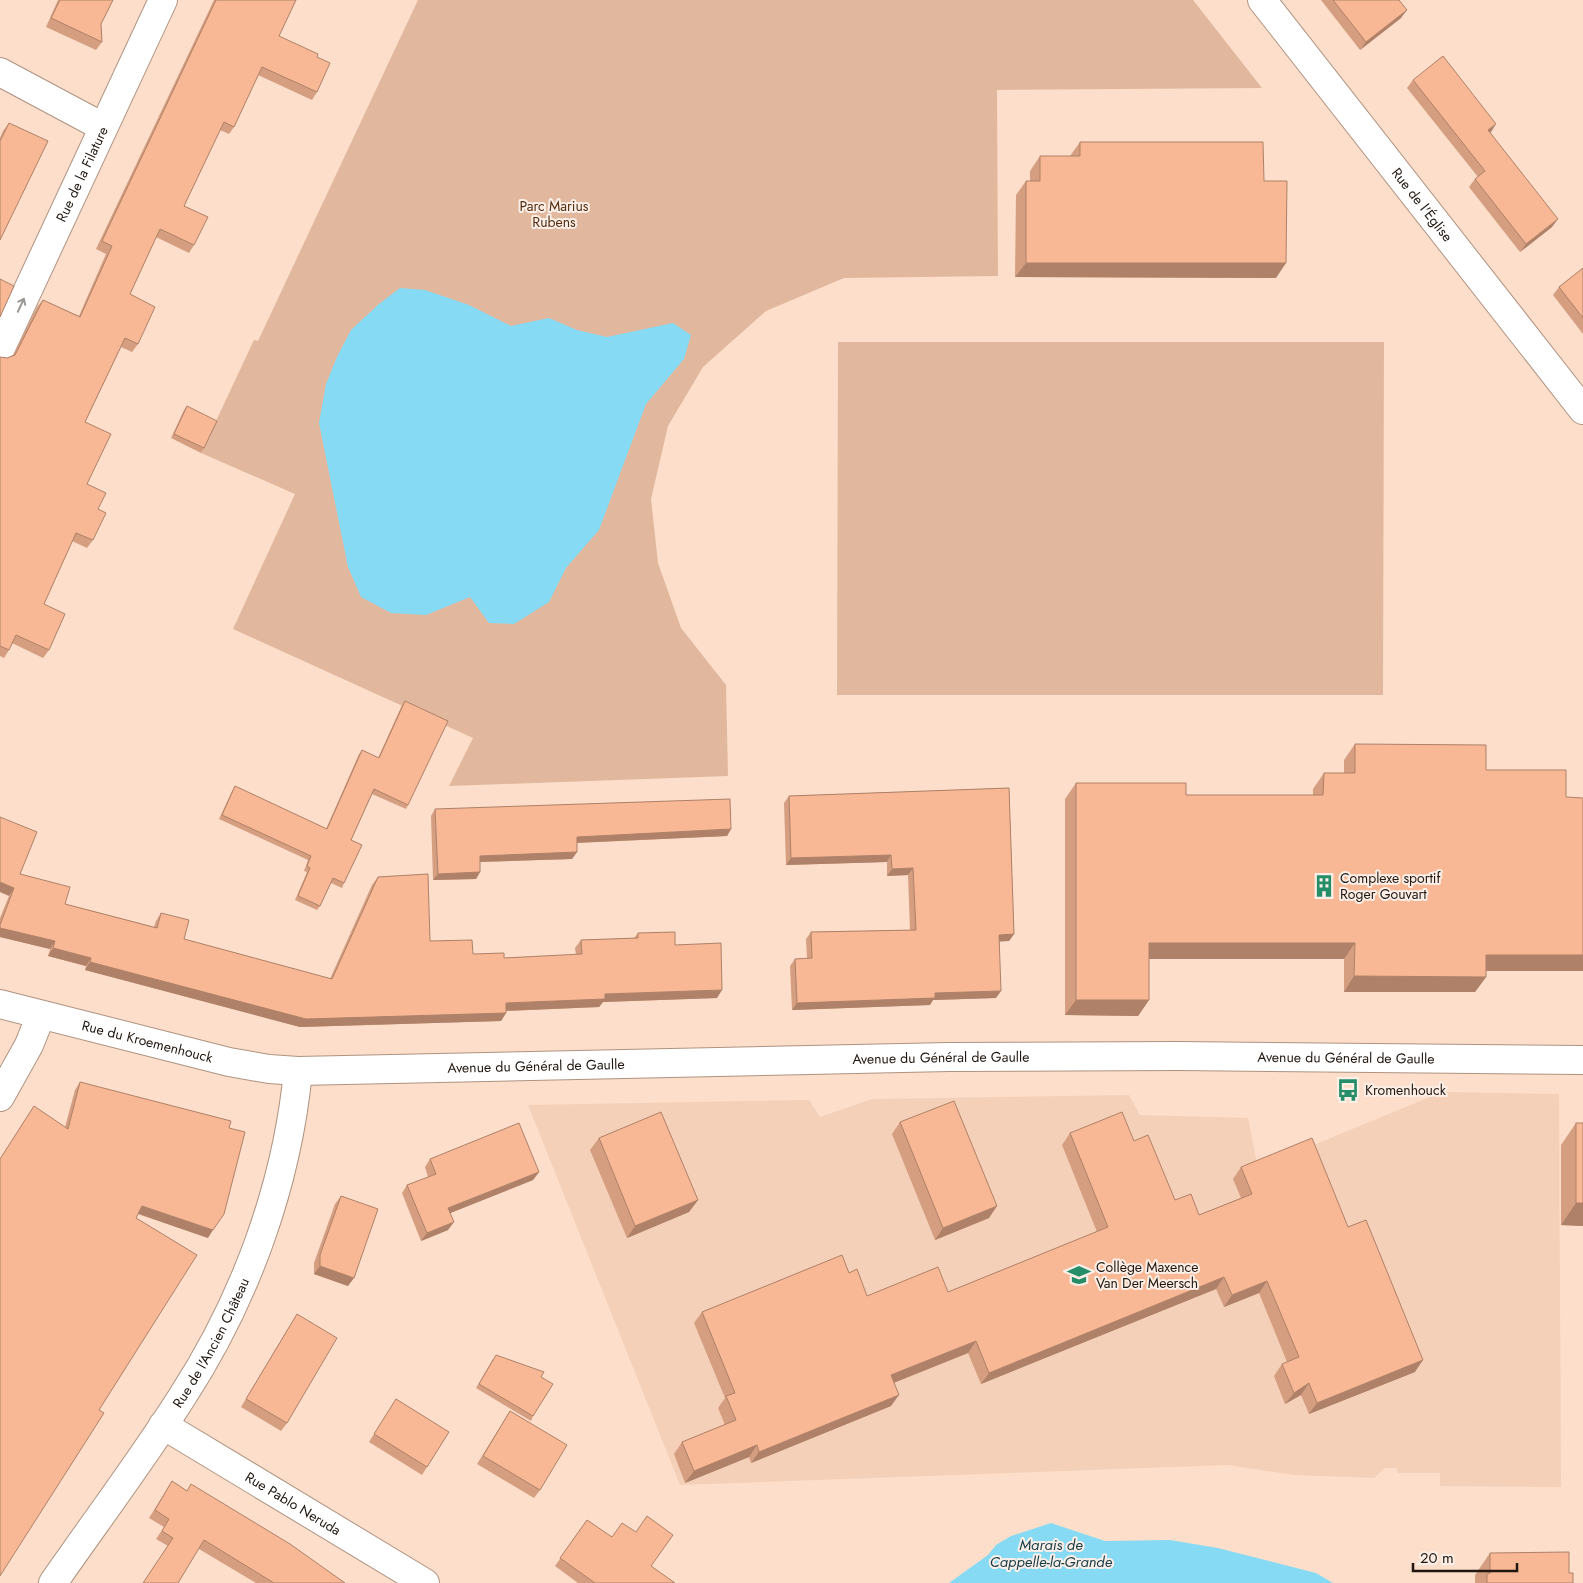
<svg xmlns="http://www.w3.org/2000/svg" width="1583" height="1583" font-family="Jost,sans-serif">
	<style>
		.built { fill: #f5d0b8 }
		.green { fill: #e1b89e }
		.water { fill: #87daf4 }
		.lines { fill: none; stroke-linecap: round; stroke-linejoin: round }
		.minor-casing { stroke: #ae9381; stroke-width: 30 }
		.tertiary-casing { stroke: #ae9381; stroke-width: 30 }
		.minor { stroke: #fff; stroke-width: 28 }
		.tertiary { stroke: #fff; stroke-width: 28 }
		.wall { fill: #d59e80 }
		.shaded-wall { fill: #ae8168 }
		.building { fill: #f8b895; stroke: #ae8168 }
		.oneway { stroke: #9b9793 }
		.labels { text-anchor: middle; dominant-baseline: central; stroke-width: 4; stroke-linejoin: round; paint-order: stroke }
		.street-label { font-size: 14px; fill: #211710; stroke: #fbefe7 }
		.park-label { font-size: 14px; fill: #542d10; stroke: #fbefe7 }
		.poi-label { font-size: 14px; fill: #211710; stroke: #fbefe7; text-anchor: start }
		.water-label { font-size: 15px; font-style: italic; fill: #163c48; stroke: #fbefe7 }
	</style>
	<rect width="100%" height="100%" fill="#fcdeca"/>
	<!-- built -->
	<polygon class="built" points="1442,1092 1559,1094 1561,1487 1440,1486 1440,1473 1398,1473 1397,1468 1385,1468 1374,1478 1294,1475 1228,1465 680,1485 528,1105 809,1100 820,1117 872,1099 1129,1095 1140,1115 1248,1118 1258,1168"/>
	<!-- green -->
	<g class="green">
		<polygon points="418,0 1193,0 1262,88 997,90 998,276 844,278 766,311 703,367 668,426 651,499 658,563 681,628 726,685 728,776 449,786 473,738 233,629 295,494 201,453 254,340 258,341"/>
		<polygon points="838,342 1384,342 1383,695 837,695"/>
	</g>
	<!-- water -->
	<g class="water">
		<polygon points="400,288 425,290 469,305 511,326 549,318 577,330 607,337 673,323 691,335 684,359 646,404 599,530 566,568 549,602 514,624 489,623 470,597 426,615 391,613 361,597 348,567 319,423 326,384 337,357 351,330 379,304"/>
		<polygon points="1051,1523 1105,1541 1170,1540 1218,1548 1316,1573 1333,1583 949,1583 988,1555 996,1545 1011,1536"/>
	</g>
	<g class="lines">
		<defs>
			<g id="minor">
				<path id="s1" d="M1262,0L1583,410"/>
				<polyline points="0,72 103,127"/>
				<path id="s2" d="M0,350L163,0"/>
				<polyline points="0,1097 29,1045 41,1015"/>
				<path id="s3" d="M163,1425L425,1583"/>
				<path id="s4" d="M53,1583C96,1521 142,1460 182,1397C245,1300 287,1186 298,1071"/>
			</g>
			<g id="tertiary">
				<path id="s5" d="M0,1004L229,1062L269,1069L298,1071L949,1057L1178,1056L1583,1060"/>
			</g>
		</defs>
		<!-- minor casing -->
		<use href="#minor" class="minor-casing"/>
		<!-- tertiary casing -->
		<use href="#tertiary" class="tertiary-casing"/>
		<!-- minor -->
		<use href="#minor" class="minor"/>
		<!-- tertiary -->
		<use href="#tertiary" class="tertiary"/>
	</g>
	<!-- wall -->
	<g class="wall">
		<polygon points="58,0 113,0 101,24 102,42 96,50 46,27"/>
		<polygon points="214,0 296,0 279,36 317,57 317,92 312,100 258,75 234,127 229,134 220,130 184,206 194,245 189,253 156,237 130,294 138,344 132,352 121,347 85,422 87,484 98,509 93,540 87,548 72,541 44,604 49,650 43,658 12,643 9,650 4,658 0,656 0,357 7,358 13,355 37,307 43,300 79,316 106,254 96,249"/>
		<polygon points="1321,0 1399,0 1401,18 1360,50"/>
		<polygon points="1413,80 1490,132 1552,227 1520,252 1469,187 1475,179 1478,177 1407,88"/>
		<polygon points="9,123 0,240 0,138 3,131"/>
		<polygon points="1080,142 1264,181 1276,278 1015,277 1016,195 1026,181 1030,181 1030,171 1040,156 1070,156"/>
		<polygon points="1583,268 1583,334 1553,295 1559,287"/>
		<polygon points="187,406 204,448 201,453 171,438 184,410"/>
		<polygon points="405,701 408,805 406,809 372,794 351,840 344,883 342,888 331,883 320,906 317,910 295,900 307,872 304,871 308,860 219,819 232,791 235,786 326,829 359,754 362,750 378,758 402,705"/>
		<polygon points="1355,744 1486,971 1486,977 1475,992 1344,992 1344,959 1149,959 1149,1000 1138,1016 1065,1015 1065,799 1076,783 1186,795 1313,795 1313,789 1324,773 1344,773 1344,760"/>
		<polygon points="1009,788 1014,934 1009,941 999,941 996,998 933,1000 930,1005 792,1010 790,966 795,959 807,958 806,939 811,932 910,930 908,875 887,876 887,862 786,865 784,803 789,796"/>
		<polygon points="435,809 731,829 727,836 577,843 577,852 572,859 480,862 480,872 476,879 433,880 431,816"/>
		<polygon points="20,874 65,904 154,927 156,921 161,913 184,939 330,979 372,885 378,877 430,941 473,954 504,958 576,955 575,948 581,940 634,938 638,933 675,945 717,998 603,1002 599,1007 506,1011 506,1013 501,1021 300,1027 85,970 86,966 48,956 50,949 0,937 0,918 9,896"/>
		<polygon points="80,1082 208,1238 138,1214 136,1218 99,1410 65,1127 75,1090"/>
		<polygon points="900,1122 989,1218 935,1240 892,1134"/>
		<polygon points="1576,1123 1583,1226 1561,1225 1561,1145"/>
		<polygon points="1070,1133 1134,1141 1175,1200 1199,1215 1241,1198 1233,1179 1241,1167 1348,1227 1415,1372 1309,1414 1301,1395 1285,1404 1274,1376 1282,1364 1287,1362 1259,1293 1224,1307 1216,1289 981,1384 968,1353 894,1383 891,1406 751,1463 749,1457 685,1483 674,1454 682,1442 725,1425 718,1408 725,1398 694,1323 702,1312 849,1273 867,1296 948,1292 1097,1232 1062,1145"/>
		<polygon points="599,1138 698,1200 689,1212 627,1238 590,1150"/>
		<polygon points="430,1159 539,1172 533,1180 450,1213 448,1230 421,1241 402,1193 407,1185 428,1177 425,1167"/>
		<polygon points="341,1196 348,1286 314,1274 314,1263 335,1204"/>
		<polygon points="297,1314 287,1423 281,1431 241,1407"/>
		<polygon points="493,1359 541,1377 533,1416 531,1421 476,1388"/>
		<polygon points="396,1399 427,1467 422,1475 369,1442"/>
		<polygon points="510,1411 540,1490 534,1498 477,1464"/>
		<polygon points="172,1481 187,1491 345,1583 256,1583 199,1549 168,1546 156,1539 164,1527 149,1518"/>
		<polygon points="587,1520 651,1566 675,1583 578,1583 555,1566"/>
		<polygon points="1490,1553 1569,1573 1573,1583 1475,1583 1475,1575"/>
	</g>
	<!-- shaded-wall -->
	<g class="shaded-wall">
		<polygon points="1407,10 1401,18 1360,50 1366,42"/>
		<polygon points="1496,124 1491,132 1483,138 1488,130"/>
		<polygon points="1558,219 1552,227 1520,252 1526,244"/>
		<polygon points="1026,263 1286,263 1276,278 1015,277"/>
		<polygon points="731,829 727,836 572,843 577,837"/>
		<polygon points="577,852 572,859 475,862 480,856"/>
		<polygon points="891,855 887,862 786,865 791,858"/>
		<polygon points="913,868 908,875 887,876 892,869"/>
		<polygon points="480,872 476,879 433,880 438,874"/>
		<polygon points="0,882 14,888 9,896 0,892"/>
		<polygon points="0,928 55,941 50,949 0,937"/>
		<polygon points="1014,934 1009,941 994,942 999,935"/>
		<polygon points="1149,943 1355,943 1344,959 1138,959"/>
		<polygon points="53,948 91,958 86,966 48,956"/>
		<polygon points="1486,955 1583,955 1583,971 1475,971"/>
		<polygon points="90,962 506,1013 501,1021 300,1027 85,970"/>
		<polygon points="1354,976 1486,977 1475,992 1344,992"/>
		<polygon points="722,990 717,998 603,1002 599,1007 500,1011 506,1003 605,994"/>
		<polygon points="1001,991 996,998 933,1000 930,1005 792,1010 797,1003 935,993"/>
		<polygon points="1076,1000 1149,1000 1138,1016 1065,1015"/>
		<polygon points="539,1172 533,1180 443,1216 448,1208"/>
		<polygon points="698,1200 689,1212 627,1238 635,1226"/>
		<polygon points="1576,1203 1583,1203 1583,1226 1561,1225"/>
		<polygon points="142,1206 213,1230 208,1238 136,1213"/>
		<polygon points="997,1206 989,1218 935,1240 943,1228"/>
		<polygon points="454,1222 448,1230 421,1241 427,1233"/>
		<polygon points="320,1266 354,1278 348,1286 314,1274"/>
		<polygon points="1224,1277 1216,1289 981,1384 989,1373"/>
		<polygon points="1267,1281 1259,1293 1224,1307 1232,1295"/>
		<polygon points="976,1341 968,1353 883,1387 891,1375"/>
		<polygon points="1423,1360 1415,1372 1309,1414 1317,1403"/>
		<polygon points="1309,1383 1301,1395 1285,1404 1294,1393"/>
		<polygon points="899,1395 891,1406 751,1463 759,1452"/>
		<polygon points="757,1445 749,1457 685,1483 694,1471"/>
	</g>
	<!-- building -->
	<g class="building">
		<polygon points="60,0 113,0 101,24 102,42 51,18"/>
		<polygon points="216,0 296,0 279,36 318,54 317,57 330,63 317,92 262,67 234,127 224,122 184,206 208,217 194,245 160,229 130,294 155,307 138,344 125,338 85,422 111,434 87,484 106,493 98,509 106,513 93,540 76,533 44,604 65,614 49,650 16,635 9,650 0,646 0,357 7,358 15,355 43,300 80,317 112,246 102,241"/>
		<polygon points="1333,0 1399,0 1407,10 1366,42"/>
		<polygon points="1443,56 1496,124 1488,130 1558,219 1526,244 1475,179 1485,171 1413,80"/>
		<polygon points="9,123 48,141 0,240 0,141"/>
		<polygon points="1080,142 1263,142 1264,181 1287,181 1286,263 1026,263 1026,181 1040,181 1040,156 1080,156"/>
		<polygon points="1583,268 1583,318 1559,287"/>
		<polygon points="0,279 14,286 0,317"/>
		<polygon points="187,406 217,421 204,448 174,434"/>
		<polygon points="405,701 448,721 408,805 374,789 351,840 362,845 344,883 333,878 320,906 298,896 310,868 307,866 311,856 222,815 235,786 327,829 362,750 379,758"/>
		<polygon points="1355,744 1486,745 1486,770 1566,770 1566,797 1583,798 1583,955 1486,955 1486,977 1354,976 1355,943 1149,943 1149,1000 1076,1000 1076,783 1186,783 1186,795 1323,795 1324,773 1355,773"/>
		<polygon points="1009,788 1014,934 999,935 1001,991 935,993 935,998 797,1003 795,959 812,958 811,932 916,930 913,868 892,869 891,855 791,858 789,796"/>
		<polygon points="730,799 731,829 577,837 577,852 480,856 480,872 438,874 435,809"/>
		<polygon points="0,817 37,832 20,874 70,887 65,904 157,928 161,913 189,920 184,939 332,979 378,877 428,874 430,941 472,940 473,954 504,953 504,958 582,954 581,940 638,938 638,933 675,932 675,945 721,943 722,990 605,994 605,999 506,1003 506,1013 306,1019 90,962 91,958 53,948 55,941 0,928 0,925 14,888 0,882"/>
		<polygon points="80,1082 231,1121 229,1128 245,1132 224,1214 213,1230 142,1206 136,1218 197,1255 99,1410 104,1413 0,1576 0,1159 34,1106 68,1129"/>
		<polygon points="954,1101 997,1206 943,1228 900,1122"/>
		<polygon points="661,1112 698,1200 635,1226 599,1138"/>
		<polygon points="1122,1112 1134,1141 1148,1135 1175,1200 1191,1194 1199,1215 1252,1194 1241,1167 1312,1138 1348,1227 1366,1220 1423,1360 1317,1403 1309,1383 1294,1393 1282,1364 1299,1357 1267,1281 1232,1295 1224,1277 989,1373 976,1341 891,1375 899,1395 759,1452 757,1445 694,1471 682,1442 736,1420 726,1396 735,1393 702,1312 842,1255 849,1273 857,1269 867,1296 938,1267 948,1292 1108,1227 1070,1133"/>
		<polygon points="519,1123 539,1172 448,1208 454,1222 427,1233 407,1185 436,1174 430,1159"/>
		<rect x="1576" y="1123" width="7" height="80"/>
		<polygon points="341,1196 378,1209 354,1278 320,1266 320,1255"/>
		<polygon points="297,1314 337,1338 287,1423 246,1399"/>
		<polygon points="496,1355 544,1372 541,1377 553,1384 533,1416 479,1384"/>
		<polygon points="396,1399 449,1432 427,1467 374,1434"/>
		<polygon points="510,1411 567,1445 540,1490 483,1456"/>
		<polygon points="172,1481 187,1491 191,1484 290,1544 345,1583 274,1583 204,1540 178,1583 143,1583 173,1538 162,1531 169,1519 155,1510"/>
		<polygon points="647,1516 673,1535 651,1566 675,1583 595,1583 560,1558 587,1520 612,1537 622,1523 636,1532"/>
		<polygon points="1569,1552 1569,1573 1573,1573 1573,1583 1487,1583 1487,1574 1490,1573 1490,1553"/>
	</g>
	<!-- one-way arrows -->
	<defs><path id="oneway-shaft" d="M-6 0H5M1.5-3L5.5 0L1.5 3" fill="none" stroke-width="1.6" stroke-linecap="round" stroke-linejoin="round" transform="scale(1.25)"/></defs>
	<use class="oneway" href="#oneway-shaft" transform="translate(21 305) rotate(-65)"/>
	<!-- icons -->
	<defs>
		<symbol id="building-bare" viewBox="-9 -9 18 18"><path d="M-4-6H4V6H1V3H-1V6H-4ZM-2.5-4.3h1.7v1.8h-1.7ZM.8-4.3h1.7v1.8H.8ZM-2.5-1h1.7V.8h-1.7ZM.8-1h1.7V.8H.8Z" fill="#268d69" stroke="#fbefe7" stroke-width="2.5" paint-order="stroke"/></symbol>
		<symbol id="bus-bare" viewBox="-9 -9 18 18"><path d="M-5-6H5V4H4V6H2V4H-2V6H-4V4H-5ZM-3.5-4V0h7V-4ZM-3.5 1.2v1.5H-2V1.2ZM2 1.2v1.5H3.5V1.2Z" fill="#268d69" stroke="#fbefe7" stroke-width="2.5" paint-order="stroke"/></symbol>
		<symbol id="school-bare" viewBox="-9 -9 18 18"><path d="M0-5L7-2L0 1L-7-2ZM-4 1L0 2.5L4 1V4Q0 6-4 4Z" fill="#268d69" stroke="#fbefe7" stroke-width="2.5" paint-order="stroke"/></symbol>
	</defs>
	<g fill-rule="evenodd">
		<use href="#building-bare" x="1308" y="870" width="32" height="32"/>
		<use href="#bus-bare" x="1332" y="1074" width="32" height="32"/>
		<use href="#school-bare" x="1063" y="1259" width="32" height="32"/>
	</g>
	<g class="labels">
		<!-- street labels -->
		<g class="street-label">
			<text stroke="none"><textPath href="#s2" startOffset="194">Rue de la Filature</textPath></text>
			<text stroke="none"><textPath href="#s1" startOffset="260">Rue de l'Église</textPath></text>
			<text stroke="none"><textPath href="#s5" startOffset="152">Rue du Kroemenhouck</textPath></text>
			<text stroke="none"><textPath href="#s5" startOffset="949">Avenue du Général de Gaulle</textPath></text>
			<text stroke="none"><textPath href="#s5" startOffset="1354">Avenue du Général de Gaulle</textPath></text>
			<text stroke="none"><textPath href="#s5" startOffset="544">Avenue du Général de Gaulle</textPath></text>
			<text stroke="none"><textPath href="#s4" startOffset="288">Rue de l'Ancien Château</textPath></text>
			<text stroke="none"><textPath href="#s3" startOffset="152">Rue Pablo Neruda</textPath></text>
		</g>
		<!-- park labels -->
		<g class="park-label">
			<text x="554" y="206">Parc Marius<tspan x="554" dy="16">Rubens</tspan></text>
		</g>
		<!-- poi labels -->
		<g class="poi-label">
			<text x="1340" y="878">Complexe sportif<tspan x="1340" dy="16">Roger Gouvart</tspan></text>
			<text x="1365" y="1090">Kromenhouck</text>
			<text x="1096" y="1267">Collège Maxence<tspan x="1096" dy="16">Van Der Meersch</tspan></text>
		</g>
		<!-- water labels -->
		<g class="water-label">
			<text x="1051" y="1545">Marais de<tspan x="1051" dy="17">Cappelle-la-Grande</tspan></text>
		</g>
	</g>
	<!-- scale -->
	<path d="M1413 1563v8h104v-8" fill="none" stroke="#211710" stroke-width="2.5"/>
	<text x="1420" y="1563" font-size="15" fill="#211710" stroke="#fbefe7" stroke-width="4" paint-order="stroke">20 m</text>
</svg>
